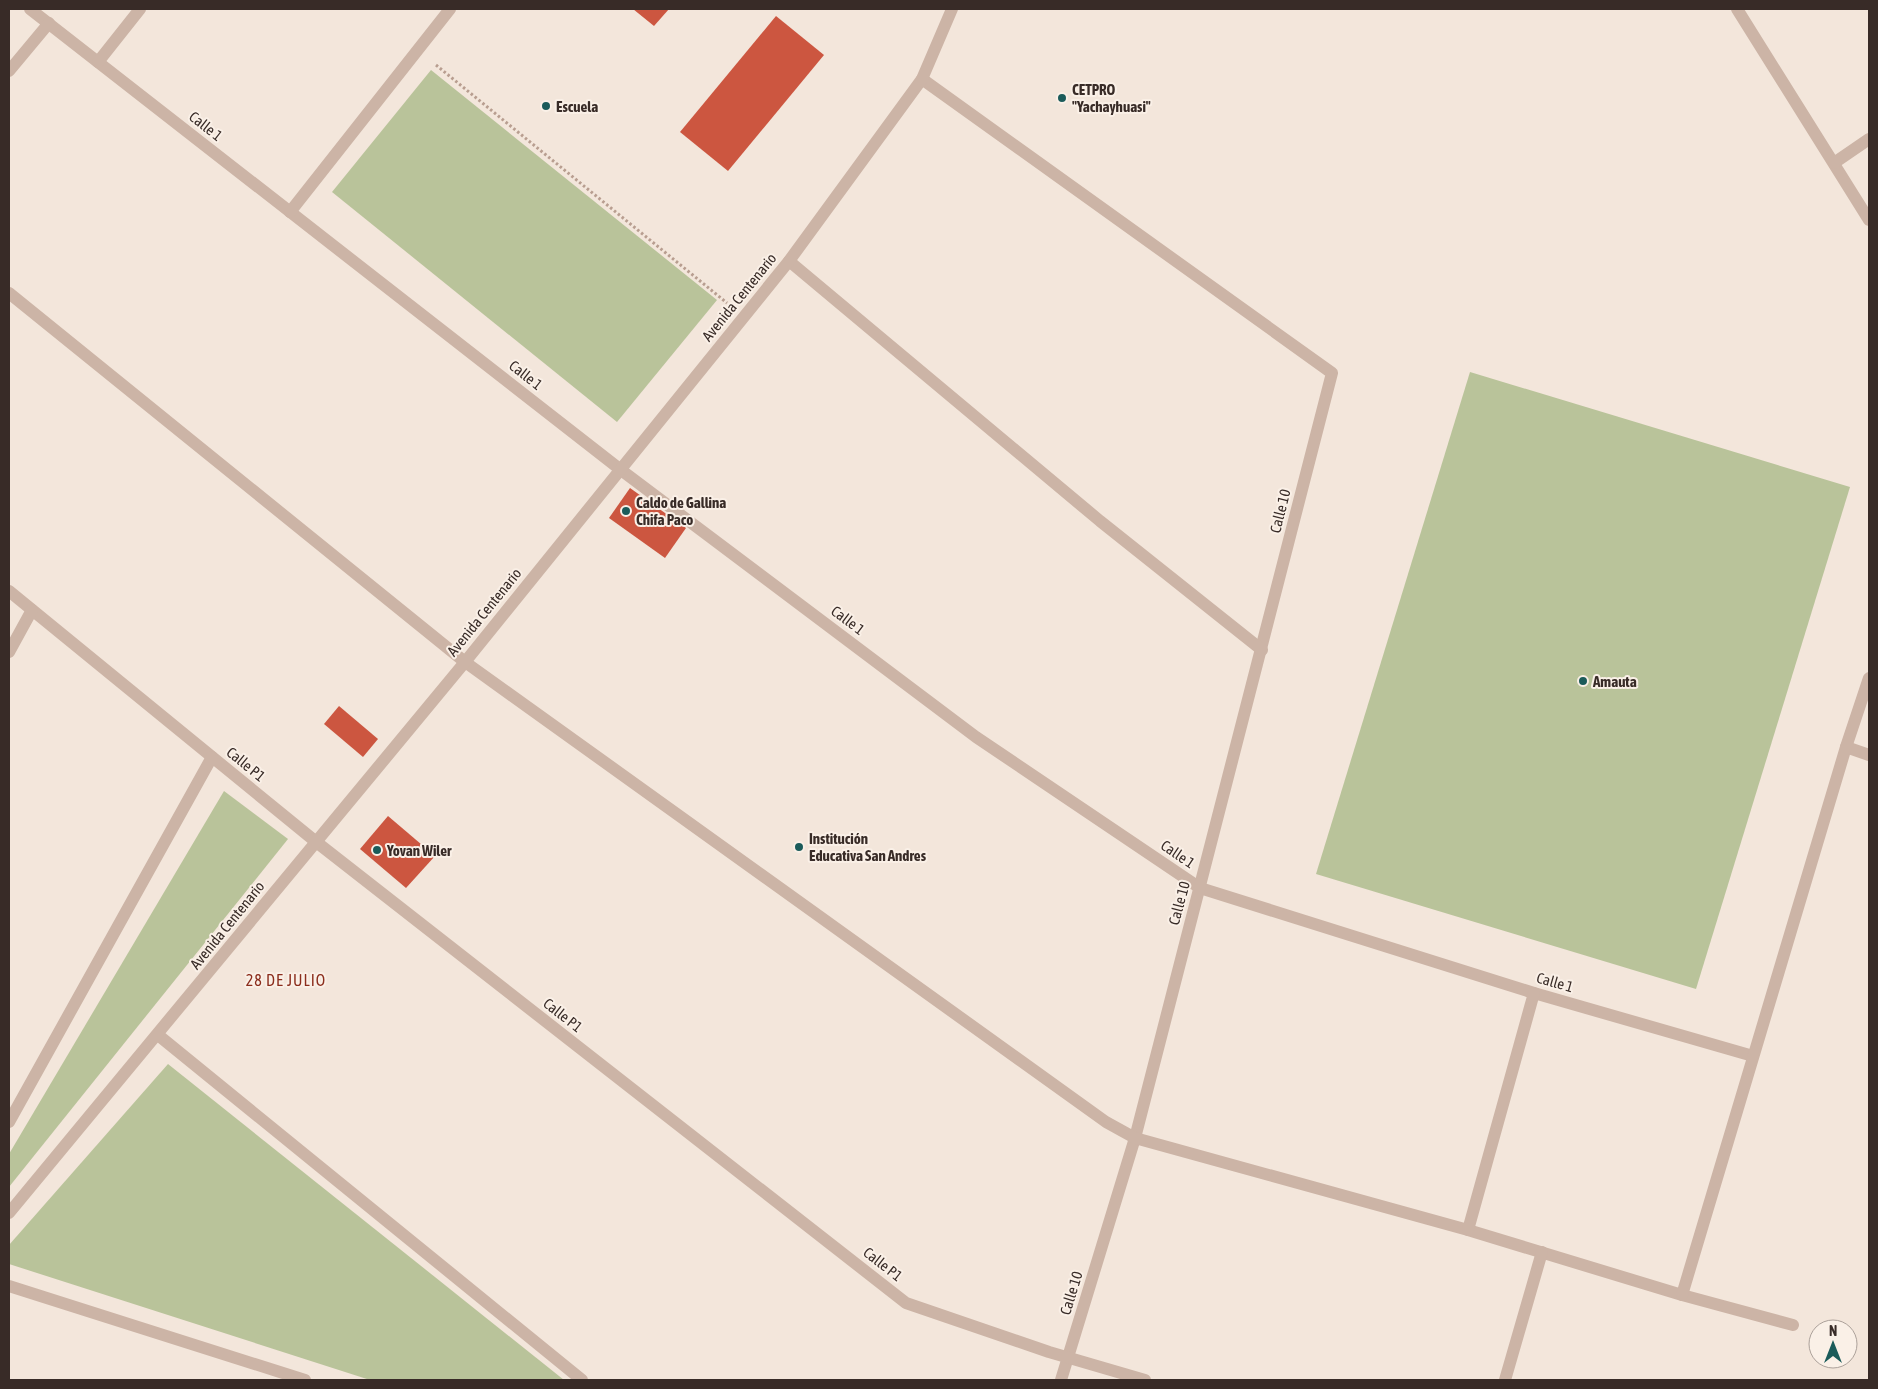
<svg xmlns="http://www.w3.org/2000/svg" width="1878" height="1389" font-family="'Asap Condensed',sans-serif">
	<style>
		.green { fill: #b9c39a }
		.building { fill: #cc5640 }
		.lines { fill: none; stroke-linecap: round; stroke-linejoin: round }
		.path { stroke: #b89e90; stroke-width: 3; stroke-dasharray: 2.5 2.5; stroke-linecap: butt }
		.minor { stroke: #ccb4a6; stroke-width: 12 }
		.tertiary { stroke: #ccb4a6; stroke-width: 12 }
		.poi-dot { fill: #1b5b5a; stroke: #faf0e7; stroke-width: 2 }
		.labels { text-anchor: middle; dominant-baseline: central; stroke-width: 4; stroke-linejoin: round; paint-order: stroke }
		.poi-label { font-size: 15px; font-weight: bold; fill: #382b27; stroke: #faf0e7; text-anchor: start }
		.street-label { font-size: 15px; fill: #382b27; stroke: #faf0e7 }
		.neighbourhood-label { font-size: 16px; letter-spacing: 1px; fill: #8b2d1c; stroke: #faf0e7 }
	</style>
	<rect width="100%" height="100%" fill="#f3e6db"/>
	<!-- green -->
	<g class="green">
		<polygon points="431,70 717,300 617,422 332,192"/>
		<polygon points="1470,372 1850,487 1696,989 1316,874"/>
		<polygon points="224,791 288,839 9,1187 9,1154"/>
		<polygon points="168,1064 564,1380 370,1380 9,1264 9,1245"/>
	</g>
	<!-- building -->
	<g class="building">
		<polygon points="633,9 669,9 654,26"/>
		<polygon points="776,16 824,55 728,171 680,132"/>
		<polygon points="630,488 686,528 665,558 609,518"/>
		<polygon points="339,706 378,739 363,757 324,724"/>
		<polygon points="388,816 435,856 406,888 360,849"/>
	</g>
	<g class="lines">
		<!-- path -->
		<polyline class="path" points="436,65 727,303"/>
		<!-- minor -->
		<g class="minor">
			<polyline points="30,9 621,470 976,737 1200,888 1534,993 1753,1056"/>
			<polyline points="1737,9 1869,220"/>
			<polyline points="98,62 140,9"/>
			<polyline points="9,71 49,23"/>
			<polyline points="922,79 1332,373 1135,1138 1061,1380"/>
			<polyline points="1834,163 1869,139"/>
			<polyline points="290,212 450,9"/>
			<polyline points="789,261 1100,521 1262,650"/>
			<polyline points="9,293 465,662 1106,1122 1135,1138 1468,1230 1682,1295 1793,1325"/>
			<polyline points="9,591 315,841 906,1303 1049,1352 1145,1380"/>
			<polyline points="9,652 32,610"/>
			<polyline points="1846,747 1869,755"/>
			<polyline points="158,1035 582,1380"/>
			<polyline points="9,1122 212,757"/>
			<polyline points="1468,1230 1534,993"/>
			<polyline points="9,1286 305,1380"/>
			<polyline points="1682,1295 1846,747 1869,678"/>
			<polyline points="1505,1380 1542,1252"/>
		</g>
		<!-- tertiary -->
		<polyline class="tertiary" points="9,1213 465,662 789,261 922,79 952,9"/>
	</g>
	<!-- markers -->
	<g class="poi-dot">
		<circle cx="1062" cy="98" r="5"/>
		<circle cx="546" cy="106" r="5"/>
		<circle cx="626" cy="511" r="5"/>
		<circle cx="1583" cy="681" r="5"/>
		<circle cx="799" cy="847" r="5"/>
		<circle cx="377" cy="850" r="5"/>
	</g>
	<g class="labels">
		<!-- poi labels -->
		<g class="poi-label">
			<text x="1072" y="89">CETPRO<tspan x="1072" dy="17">"Yachayhuasi"</tspan></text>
			<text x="556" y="106">Escuela</text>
			<text x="636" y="502">Caldo de Gallina<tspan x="636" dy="17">Chifa Paco</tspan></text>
			<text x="1593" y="681">Amauta</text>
			<text x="809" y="838">Institución<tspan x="809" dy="17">Educativa San Andres</tspan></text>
			<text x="387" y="850">Yovan Wiler</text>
		</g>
		<!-- street labels -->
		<g class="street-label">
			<text transform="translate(206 126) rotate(38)">Calle 1</text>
			<text transform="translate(739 297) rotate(-51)">Avenida Centenario</text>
			<text transform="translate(526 375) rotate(38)">Calle 1</text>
			<text transform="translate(1280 511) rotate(-76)">Calle 10</text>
			<text transform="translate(484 612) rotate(-51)">Avenida Centenario</text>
			<text transform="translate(848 620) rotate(37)">Calle 1</text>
			<text transform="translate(246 764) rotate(39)">Calle P1</text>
			<text transform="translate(1178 854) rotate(34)">Calle 1</text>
			<text transform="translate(1179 903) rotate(-75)">Calle 10</text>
			<text transform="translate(227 925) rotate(-51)">Avenida Centenario</text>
			<text transform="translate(1555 982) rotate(16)">Calle 1</text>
			<text transform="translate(563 1015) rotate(38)">Calle P1</text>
			<text transform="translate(883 1264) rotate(38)">Calle P1</text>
			<text transform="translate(1071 1293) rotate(-73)">Calle 10</text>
		</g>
		<!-- neighbourhood labels -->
		<g class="neighbourhood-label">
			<text x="286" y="980">28 DE JULIO</text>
		</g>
	</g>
	<!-- border -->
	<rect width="1878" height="1389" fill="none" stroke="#382b27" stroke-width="20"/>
	<!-- north arrow -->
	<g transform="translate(1833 1344)"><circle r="24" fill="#faf0e7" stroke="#aca19a"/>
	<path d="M0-4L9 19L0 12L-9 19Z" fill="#1b5b5a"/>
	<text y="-8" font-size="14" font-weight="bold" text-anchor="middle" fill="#382b27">N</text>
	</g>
</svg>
